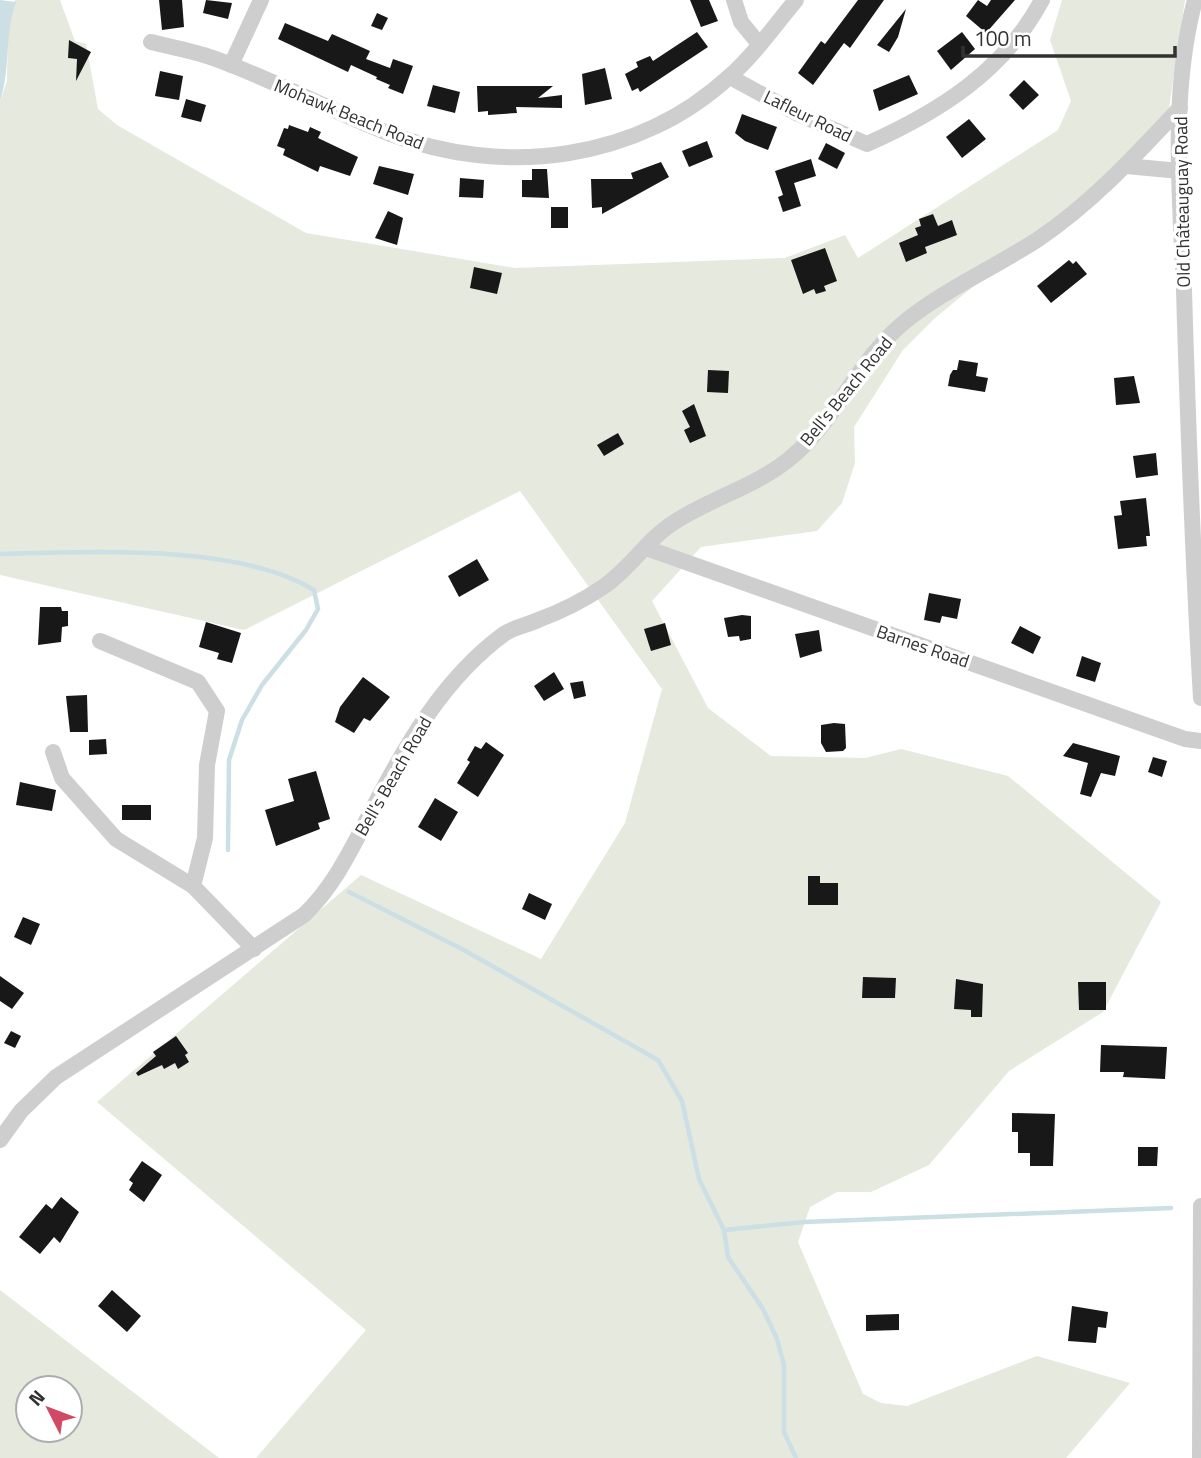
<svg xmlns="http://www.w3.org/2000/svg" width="1201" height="1458" font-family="'Titillium Web',sans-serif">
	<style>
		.green { fill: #e5e9de; fill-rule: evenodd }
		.water { fill: #cbdfe5 }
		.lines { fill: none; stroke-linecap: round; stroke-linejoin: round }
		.stream { stroke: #cbdfe5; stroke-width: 4.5 }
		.building { fill: #181818 }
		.minor { stroke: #cecece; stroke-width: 16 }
		.labels { text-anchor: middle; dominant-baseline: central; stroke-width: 7; stroke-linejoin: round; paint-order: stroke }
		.street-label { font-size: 18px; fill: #313131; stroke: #fff }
	</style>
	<rect width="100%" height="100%" fill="#fff"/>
	<!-- green -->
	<g class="green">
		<polygon points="15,0 60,0 75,41 86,44 98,109 117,125 306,233 515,268 785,258 845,235 858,258 1058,130 1071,101 1050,40 1062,0 1185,0 1169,108 1127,160 935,318 903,350 854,427 855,463 842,503 817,531 701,547 652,601 708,708 771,756 865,758 901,749 1008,776 1161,902 1103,1012 1009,1071 929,1165 871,1192 837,1192 810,1207 798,1242 863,1394 881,1403 907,1406 1037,1356 1130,1383 1066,1458 256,1458 366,1330 97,1102 361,875 541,959 625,823 662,689 520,491 244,630 0,575 0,101 7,81 8,23"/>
		<path d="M0,1290L219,1458H0ZM28,1388H70V1430H28Z"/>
	</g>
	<!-- water -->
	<path class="water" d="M0,0L16,2C4,35 11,68 0,101Z"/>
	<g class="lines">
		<!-- stream -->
		<g class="stream">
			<path d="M0,554C90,552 237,543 314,590L318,609L306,630L262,685L242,720L229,760L228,850"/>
			<polyline points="349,892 462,949 658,1060 682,1101 699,1179 724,1230 804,1222 1171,1208"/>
			<polyline points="724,1230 728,1257 763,1309 777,1339 784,1365 784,1432 796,1458"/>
		</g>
	</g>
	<!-- building -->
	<g class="building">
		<polygon points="159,0 182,0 184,27 162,30"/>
		<polygon points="206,0 232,3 228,19 203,13"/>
		<polygon points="690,0 709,0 718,21 701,27"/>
		<polygon points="858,0 884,0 850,48 844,43 813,85 798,73 821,41 825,44"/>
		<polygon points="978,0 987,6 991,0 1015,0 986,33 966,16"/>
		<polygon points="906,9 898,37 889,52 877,45"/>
		<polygon points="377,13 388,18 382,30 371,26"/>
		<polygon points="285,23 328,41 332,34 370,51 366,59 390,68 393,59 413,66 403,94 388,88 390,85 376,79 377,77 351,65 348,72 278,39"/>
		<polygon points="697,32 708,47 640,92 638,88 632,91 625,74 638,67 636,62 650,56 653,61"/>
		<polygon points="962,32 975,49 951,70 937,51"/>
		<polygon points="69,40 91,52 76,81 77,59 68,58"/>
		<polygon points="605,68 612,99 585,105 582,74"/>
		<polygon points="160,71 183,76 179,100 155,96"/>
		<polygon points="909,75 918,94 879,111 873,90"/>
		<polygon points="1024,80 1039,95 1023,110 1009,95"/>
		<polygon points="433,85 460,92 455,113 427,106"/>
		<polygon points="477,86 553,86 538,98 562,95 562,108 516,107 517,113 488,115 488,111 478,112"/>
		<polygon points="186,99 206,105 201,122 181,117"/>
		<polygon points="742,114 777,127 768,150 745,141 735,133"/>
		<polygon points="969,119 986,139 962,158 946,137"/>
		<polygon points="289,125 308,132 310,127 321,132 318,138 358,157 350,176 320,166 318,172 283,155 285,149 277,146 284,128 288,129"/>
		<polygon points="707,141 713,157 689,167 682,151"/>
		<polygon points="826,143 845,153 837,169 818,159"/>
		<polygon points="811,159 816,176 794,183 801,206 783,212 778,197 783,195 775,171"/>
		<polygon points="661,162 669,177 602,214 602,207 592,208 591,179 633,179 631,173"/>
		<polygon points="379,166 414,174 408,195 373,184"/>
		<polygon points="532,169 547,169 549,198 522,197 522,180 532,180"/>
		<polygon points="460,178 484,180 483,198 459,197"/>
		<rect x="551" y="207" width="17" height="21"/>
		<polygon points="388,211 403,218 397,245 375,238"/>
		<polygon points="933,214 938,226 952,220 957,235 925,247 927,253 906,262 899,243 918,235 915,228 921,226 919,219"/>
		<polygon points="825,248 837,281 824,286 826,291 816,294 814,289 803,294 791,260"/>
		<polygon points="1069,260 1073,264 1076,261 1087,274 1051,303 1037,286"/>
		<polygon points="474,267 502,273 497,294 470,288"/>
		<polygon points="959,360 978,363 976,376 988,378 985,392 948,386 950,375 953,370 957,370"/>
		<polygon points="708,370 729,371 728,393 707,392"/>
		<polygon points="1134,376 1140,403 1116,405 1114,378"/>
		<polygon points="694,404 706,436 690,443 684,430 690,427 682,411"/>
		<polygon points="618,433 624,444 604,456 597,445"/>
		<polygon points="1156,453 1158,475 1136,478 1133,456"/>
		<polygon points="1146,498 1150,536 1146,536 1147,546 1118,549 1114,516 1122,515 1120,501"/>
		<polygon points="477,559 489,580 459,597 448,576"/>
		<polygon points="929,593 961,599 957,619 942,616 940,623 924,620"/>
		<polygon points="40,607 61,607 62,611 68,611 68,626 62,627 61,642 38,645"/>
		<polygon points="742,615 751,616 751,639 740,641 739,636 728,637 724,618"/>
		<polygon points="206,622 241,633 232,663 217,659 219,653 199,647"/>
		<polygon points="665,623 671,645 651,651 644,629"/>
		<polygon points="1020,626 1041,637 1033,654 1011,643"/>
		<polygon points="819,630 822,651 800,658 795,634"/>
		<polygon points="1082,656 1101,663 1095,682 1076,676"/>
		<polygon points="554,672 564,689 544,701 534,686"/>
		<polygon points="363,677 390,697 370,721 364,718 354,733 335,722 340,707"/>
		<polygon points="583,681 586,696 574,699 570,683"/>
		<polygon points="87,695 88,732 70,732 66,696"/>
		<polygon points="834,723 845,724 846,748 843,751 826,752 821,743 821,725"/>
		<polygon points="106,739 107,754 89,755 89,740"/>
		<polygon points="486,742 504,755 478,797 457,783 470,762 467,760 475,746 481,749"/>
		<polygon points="1073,743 1120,756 1115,776 1101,773 1091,797 1080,794 1088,763 1063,756"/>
		<polygon points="1153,757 1167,761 1162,777 1148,772"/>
		<polygon points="316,771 330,819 318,823 320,829 276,846 265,810 294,801 288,779"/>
		<polygon points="20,782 56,790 52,811 16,805"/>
		<polygon points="435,798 458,812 441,841 418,827"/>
		<rect x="122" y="805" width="29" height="15"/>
		<polygon points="808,876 820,876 820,883 838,883 838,905 808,905"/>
		<polygon points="529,893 552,904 545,920 522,909"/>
		<polygon points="23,917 40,924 31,945 14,937"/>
		<polygon points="0,976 24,993 12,1009 0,1001"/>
		<polygon points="863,977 896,978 895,998 862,998"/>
		<polygon points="956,979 983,984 982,1017 971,1017 971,1010 954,1009"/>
		<polygon points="1078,982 1106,982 1106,1010 1079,1010"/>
		<polygon points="11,1031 21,1036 15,1048 4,1043"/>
		<polygon points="176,1036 188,1053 185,1055 189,1062 178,1069 175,1063 164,1069 162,1065 138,1076 136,1073 156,1056 153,1052"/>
		<polygon points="1101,1045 1167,1047 1165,1079 1123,1077 1124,1072 1100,1072"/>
		<polygon points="1012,1113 1055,1114 1053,1166 1030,1166 1030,1153 1018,1153 1018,1132 1012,1132"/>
		<polygon points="1138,1147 1158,1147 1157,1166 1138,1166"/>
		<polygon points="142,1161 162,1175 144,1202 129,1190 133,1183 129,1180"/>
		<polygon points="61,1197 79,1212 60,1243 54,1237 40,1254 19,1237 46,1204 52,1209"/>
		<polygon points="112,1290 141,1316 127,1332 98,1306"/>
		<polygon points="1072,1306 1108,1312 1106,1328 1098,1327 1096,1343 1068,1341"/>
		<polygon points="899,1314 899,1330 866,1331 866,1315"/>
	</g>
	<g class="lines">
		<!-- minor -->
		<g class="minor">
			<polyline points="734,0 741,22 759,44"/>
			<path d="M1195,0C1170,93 1180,195 1184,290C1188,426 1193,562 1201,698"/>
			<path d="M151,42C171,47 193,51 213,58C272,79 329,110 388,133C503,178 638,161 730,76C755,54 775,25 796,0"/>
			<polyline points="231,65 261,0"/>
			<path d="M730,77L798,114L867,144C939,112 1004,71 1042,0"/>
			<polyline points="1126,166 1180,171"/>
			<polyline points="646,548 1185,739 1201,741"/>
			<polyline points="100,641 198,682 217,711 207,765 205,838 193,886"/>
			<polyline points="53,752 62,778 116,839 193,886 254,949"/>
			<path d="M0,1140L21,1111L56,1077L304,915C336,884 352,847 373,808C406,744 445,677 504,634C514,627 528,625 538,620C560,612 584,600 603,587C630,569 648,538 676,521C712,498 754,487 788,460C835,423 856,363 902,324C943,290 992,269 1037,240C1091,204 1136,155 1180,108"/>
			<polyline points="1200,1458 1201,1206"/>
		</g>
	</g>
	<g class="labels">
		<!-- street labels -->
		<g class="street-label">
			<text transform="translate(349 114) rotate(22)">Mohawk Beach Road</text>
			<text transform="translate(808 116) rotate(26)">Lafleur Road</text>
			<text transform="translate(1182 202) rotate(-91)">Old Châteauguay Road</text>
			<text transform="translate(846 391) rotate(-51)">Bell's Beach Road</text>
			<text transform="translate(923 646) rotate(19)">Barnes Road</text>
			<text transform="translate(393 776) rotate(-60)">Bell's Beach Road</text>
		</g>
	</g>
	<!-- north arrow -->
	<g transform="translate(49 1409) rotate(312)"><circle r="33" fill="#ffffff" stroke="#adadad" stroke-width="2"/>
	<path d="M0-5L12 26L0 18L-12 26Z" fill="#d24965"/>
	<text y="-10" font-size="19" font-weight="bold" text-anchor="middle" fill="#313131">N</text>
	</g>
	<!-- scale -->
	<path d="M963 46v10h212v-10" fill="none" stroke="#313131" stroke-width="3.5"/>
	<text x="974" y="46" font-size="21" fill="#313131" stroke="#ffffff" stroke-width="5" paint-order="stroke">100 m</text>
</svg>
